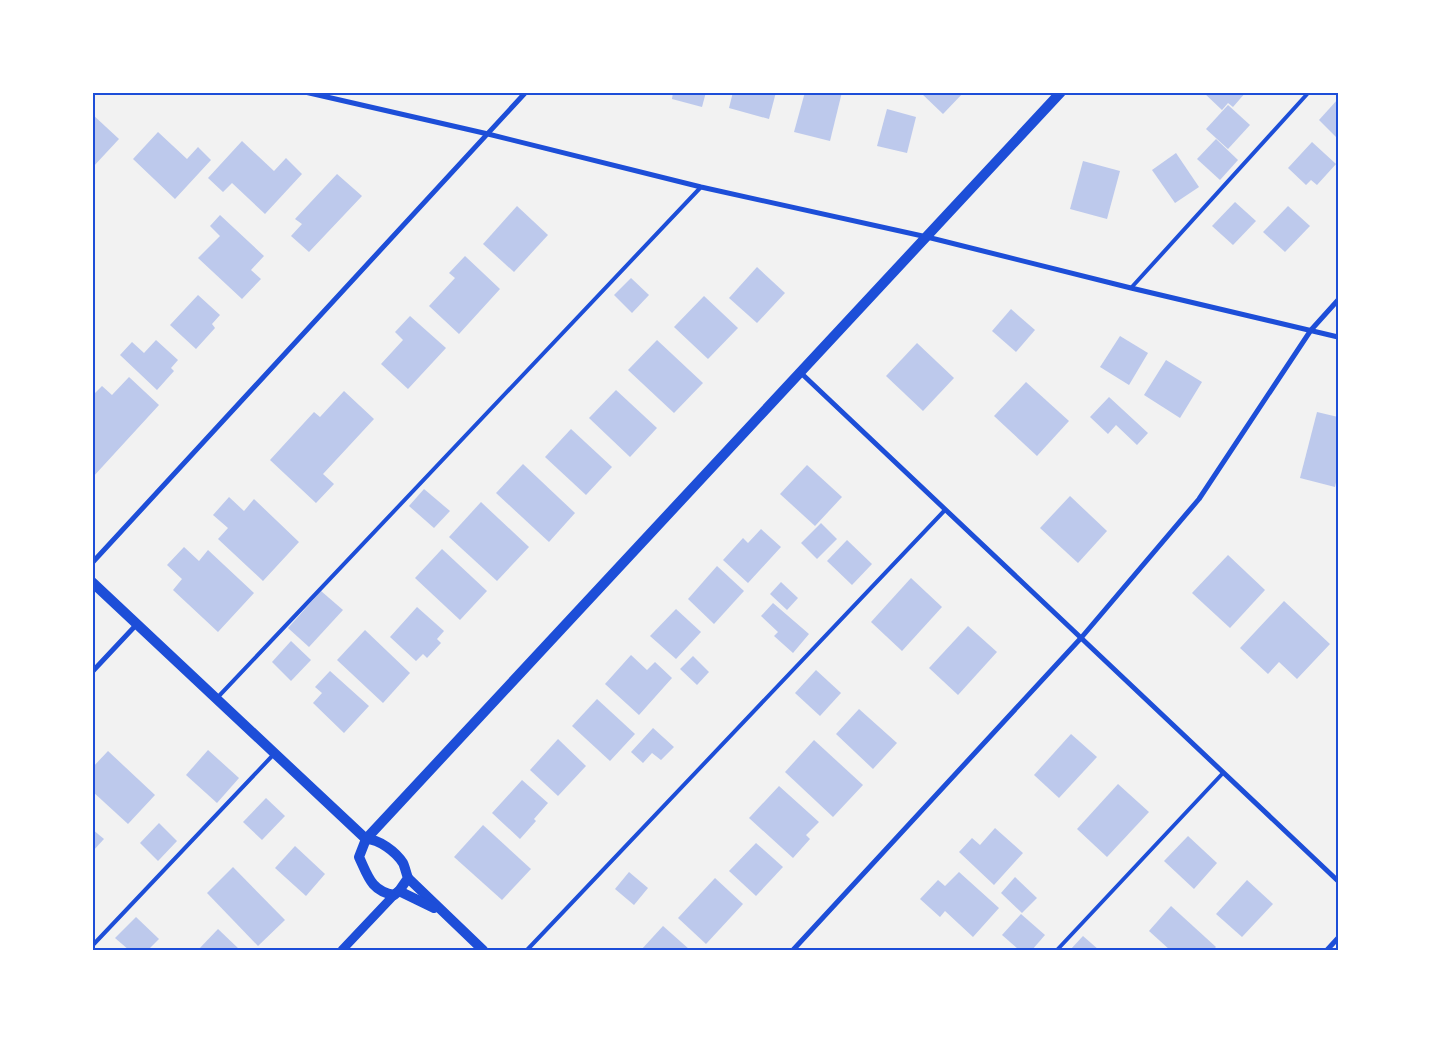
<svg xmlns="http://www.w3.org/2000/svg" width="1431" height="1043" font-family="'Alegreya Sans',sans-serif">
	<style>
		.building { fill: #bdc9ec }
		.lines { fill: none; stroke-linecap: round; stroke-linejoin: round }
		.service { stroke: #1d4ed8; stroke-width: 4 }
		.minor { stroke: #1d4ed8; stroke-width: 5 }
		.tertiary { stroke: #1d4ed8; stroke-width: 9 }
		.secondary { stroke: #1d4ed8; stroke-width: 10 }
		.neatline { fill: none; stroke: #1d4ed8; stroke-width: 2 }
	</style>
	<rect width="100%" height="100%" fill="#f2f2f2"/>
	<!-- building -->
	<g class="building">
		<polygon points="673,92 706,92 702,107 672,99"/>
		<polygon points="733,92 776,92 769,119 729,108"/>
		<polygon points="805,92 842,92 830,141 794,132"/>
		<polygon points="920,92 964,92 943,114"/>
		<polygon points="1203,92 1246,92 1233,107 1228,103 1222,110"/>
		<polygon points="1338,99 1338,139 1319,120"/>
		<polygon points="1228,105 1250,125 1228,149 1206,129"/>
		<polygon points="887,109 916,117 907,153 877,146"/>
		<polygon points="92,114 119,139 92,168"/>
		<polygon points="158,132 187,159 198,147 211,160 175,199 133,159"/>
		<polygon points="1216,139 1238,160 1220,180 1197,159"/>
		<polygon points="242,141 274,171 286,158 302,174 265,214 232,183 223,192 208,178"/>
		<polygon points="1312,142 1336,164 1317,185 1311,180 1306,185 1288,168"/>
		<polygon points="1176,153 1199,187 1175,203 1152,170"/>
		<polygon points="1083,161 1120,171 1107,219 1070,209"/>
		<polygon points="337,174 362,196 309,252 291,236 302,224 295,219"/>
		<polygon points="1235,202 1256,221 1233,245 1212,226"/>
		<polygon points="517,206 548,235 514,272 483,244"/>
		<polygon points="1288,206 1310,226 1285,252 1263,232"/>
		<polygon points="220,215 264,256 251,270 261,279 242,299 198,258 220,236 210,226"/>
		<polygon points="465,256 500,289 459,334 429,306 455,278 449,273"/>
		<polygon points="757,267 785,293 757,323 729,298"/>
		<polygon points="631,278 649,295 632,313 614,295"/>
		<polygon points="198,295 220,315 212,324 215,328 196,349 170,325"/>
		<polygon points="704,296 738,328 708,359 674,327"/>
		<polygon points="1011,309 1035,330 1016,352 992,331"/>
		<polygon points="410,316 446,348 408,389 381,364 403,340 395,332"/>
		<polygon points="1120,336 1148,353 1129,385 1100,367"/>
		<polygon points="156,340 178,360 171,368 174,371 157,390 120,355 132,342 144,353"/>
		<polygon points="657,340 703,383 674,413 628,370"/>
		<polygon points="917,343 954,378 923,411 886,376"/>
		<polygon points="1166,360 1202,382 1180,418 1144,395"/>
		<polygon points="129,377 159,405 92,478 92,396 102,386 112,395"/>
		<polygon points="1026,382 1069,421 1037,456 994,416"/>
		<polygon points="616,390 657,428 630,457 589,418"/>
		<polygon points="344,391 374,419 323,474 334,484 316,503 270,460 314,412 320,417"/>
		<polygon points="1109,397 1148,433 1137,445 1116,425 1108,434 1090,417"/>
		<polygon points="1317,412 1338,417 1338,473 1335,487 1300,478"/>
		<polygon points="571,429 612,467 586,495 545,457"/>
		<polygon points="523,464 575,513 549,542 496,493"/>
		<polygon points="807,465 842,497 815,526 780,494"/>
		<polygon points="424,489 450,511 434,528 409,506"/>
		<polygon points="1070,496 1107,531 1078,563 1040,528"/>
		<polygon points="229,497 244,511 254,499 299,542 263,581 218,539 228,528 213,515"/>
		<polygon points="481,502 529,547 497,581 449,537"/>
		<polygon points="821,523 837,539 817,559 801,543"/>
		<polygon points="761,529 781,547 748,583 723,560 743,538 748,543"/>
		<polygon points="847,540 872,564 852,585 827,561"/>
		<polygon points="184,547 199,561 208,550 254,593 218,632 173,590 182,579 167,565"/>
		<polygon points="442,549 487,591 460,620 415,578"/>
		<polygon points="1228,555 1265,590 1230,628 1192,593"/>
		<polygon points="717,566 744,591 714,624 688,599"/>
		<polygon points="911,578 942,607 902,651 871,622"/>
		<polygon points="781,582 798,598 787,610 770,594"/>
		<polygon points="321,591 343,610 309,647 288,628"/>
		<polygon points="1284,601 1330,644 1297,679 1279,662 1268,674 1240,648"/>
		<polygon points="773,603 809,634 793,653 774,636 778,632 761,616"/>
		<polygon points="417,607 444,631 437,639 441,643 427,658 423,654 416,661 390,637"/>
		<polygon points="676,609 701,632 676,659 650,636"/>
		<polygon points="968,626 997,652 958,695 929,668"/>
		<polygon points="365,630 410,673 383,703 337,660"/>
		<polygon points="291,641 311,660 291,681 272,662"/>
		<polygon points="631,655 647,670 655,662 672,678 639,715 605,684"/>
		<polygon points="693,656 709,672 697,685 680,669"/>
		<polygon points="816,670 841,693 820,716 795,693"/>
		<polygon points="330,671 369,706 344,733 313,703 322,693 315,687"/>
		<polygon points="597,699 635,734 610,761 572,726"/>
		<polygon points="859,709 897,743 873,769 836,734"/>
		<polygon points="653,728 674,747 661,760 652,753 643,763 631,752"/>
		<polygon points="1071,734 1097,757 1059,798 1034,775"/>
		<polygon points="558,739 586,766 558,796 530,770"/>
		<polygon points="814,740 863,785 833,817 785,772"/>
		<polygon points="208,750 239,778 217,803 186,775"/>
		<polygon points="108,751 155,795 128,824 92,791 92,768"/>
		<polygon points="522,780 548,803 534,819 536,821 520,839 492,813"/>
		<polygon points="1118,784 1149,812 1107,857 1077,829"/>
		<polygon points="779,786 819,822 806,835 810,839 793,858 749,818"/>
		<polygon points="266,798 285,816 262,840 243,822"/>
		<polygon points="159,823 177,841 158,861 140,843"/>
		<polygon points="483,825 531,869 502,900 454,857"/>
		<polygon points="995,828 1023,853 994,885 959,852 972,838 980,845"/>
		<polygon points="92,829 104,839 92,852"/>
		<polygon points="1188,836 1217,863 1194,889 1164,861"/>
		<polygon points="756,843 783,867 756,896 729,871"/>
		<polygon points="295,846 325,874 306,896 275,868"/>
		<polygon points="233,867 285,920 258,946 207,893"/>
		<polygon points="629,872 648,888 634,905 615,889"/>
		<polygon points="959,872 999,908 973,937 945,911 940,917 920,899 938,880 945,886"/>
		<polygon points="1015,877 1037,898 1022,913 1001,893"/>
		<polygon points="715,878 743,904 706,944 678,918"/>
		<polygon points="1247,880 1273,904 1242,937 1216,914"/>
		<polygon points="1171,906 1216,947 1213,950 1170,950 1149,931"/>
		<polygon points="1021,914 1045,935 1032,950 1019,950 1002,935"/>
		<polygon points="136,917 159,939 148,950 129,950 115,938"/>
		<polygon points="663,926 690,950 641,950"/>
		<polygon points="218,929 240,950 198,950"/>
		<polygon points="1083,936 1099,950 1070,950"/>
	</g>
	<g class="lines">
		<!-- service -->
		<g class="service">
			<polyline points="1131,288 1309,92"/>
			<polyline points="218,697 701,187"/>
			<polyline points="92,946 274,754"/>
			<polyline points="527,950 945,510"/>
			<polyline points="1057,950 1223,773"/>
		</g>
		<!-- minor -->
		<g class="minor">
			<polyline points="305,92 488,134 701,187 927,237 1131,288 1338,337"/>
			<polyline points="801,373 1338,881"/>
			<polyline points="92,563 526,92"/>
			<polyline points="92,672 137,624"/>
			<polyline points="793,950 1081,638 1199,499 1311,330 1338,300"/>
			<polyline points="1327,950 1338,938"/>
		</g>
		<!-- tertiary -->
		<polyline class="tertiary" points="342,950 394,895"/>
		<!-- secondary -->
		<g class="secondary">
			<polyline points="92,582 366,839"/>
			<path d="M366,839C379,839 396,852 403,863C405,867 406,873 408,878L399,891L394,895C371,891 368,876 359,857L366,839L1061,92"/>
			<polyline points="408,878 483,950"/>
			<polyline points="399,891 434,908"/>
		</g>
	</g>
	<!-- border -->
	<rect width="1431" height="1043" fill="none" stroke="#ffffff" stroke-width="188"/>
	<rect x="94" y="94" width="1243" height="855" class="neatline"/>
</svg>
